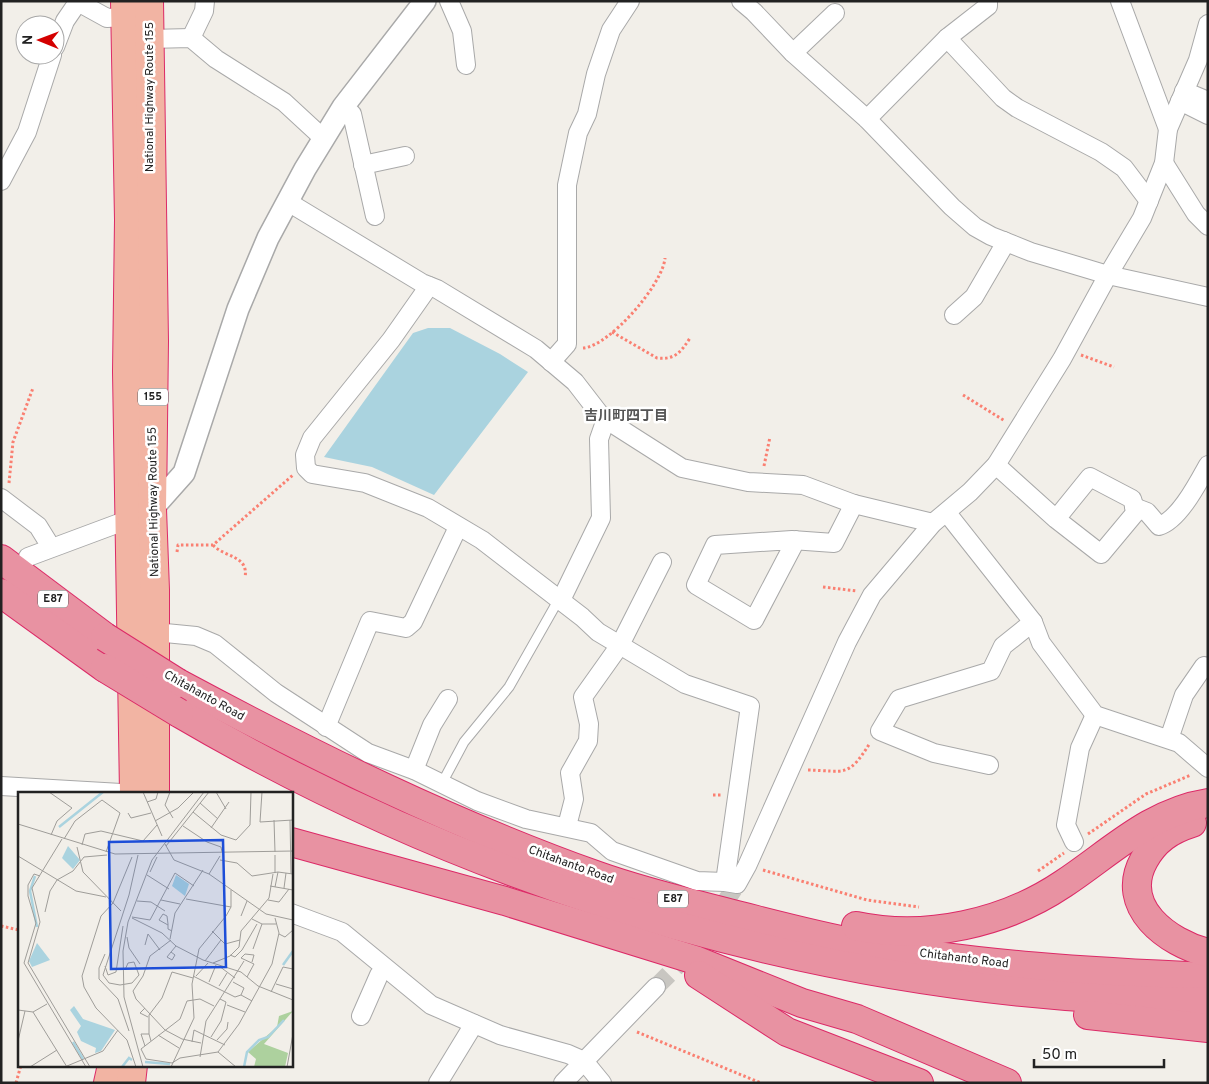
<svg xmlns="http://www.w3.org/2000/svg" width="1209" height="1084" font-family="Overpass,'Noto Sans JP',sans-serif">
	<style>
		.water { fill: #aad3df }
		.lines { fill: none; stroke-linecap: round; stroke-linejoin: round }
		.minor-tunnel { stroke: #c8c6c1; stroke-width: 18; stroke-dasharray: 18 9; stroke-linecap: butt }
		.service-casing { stroke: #a9a9a9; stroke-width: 11 }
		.minor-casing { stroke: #a9a9a9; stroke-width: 20 }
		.tertiary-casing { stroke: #a9a9a9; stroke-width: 24 }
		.trunk-casing { stroke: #dc2a67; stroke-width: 30 }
		.motorway-casing { stroke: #dc2a67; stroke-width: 30 }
		.path { stroke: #fa8072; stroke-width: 3; stroke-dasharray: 2.5 2.5; stroke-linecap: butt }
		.service { stroke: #fff; stroke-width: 9 }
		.minor { stroke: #fff; stroke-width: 18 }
		.tertiary { stroke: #fff; stroke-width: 21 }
		.trunk { stroke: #f2b4a3; stroke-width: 28 }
		.motorway { stroke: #e892a2; stroke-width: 28 }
		.motorway-bridge-casing { stroke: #dc2a67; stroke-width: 30; stroke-linecap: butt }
		.motorway-bridge { stroke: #e892a2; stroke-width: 28 }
		.labels { text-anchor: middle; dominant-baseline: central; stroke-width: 5; stroke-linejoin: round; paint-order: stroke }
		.shield { fill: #fff; stroke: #646464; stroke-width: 1 }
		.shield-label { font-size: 11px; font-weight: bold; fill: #222 }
		.street-label { font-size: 12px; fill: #222; stroke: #fff }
		.neighbourhood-label { font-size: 14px; font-weight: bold; fill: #555; stroke: #fff }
		.inset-river { fill: none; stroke: #aad3df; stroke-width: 2.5 }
		.inset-road { fill: none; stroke: #9f9d99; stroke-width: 1 }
		.view { fill: #1d4ed8; fill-opacity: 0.15; stroke: #1d4ed8; stroke-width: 2.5 }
		.inset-edge { fill: none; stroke: #222; stroke-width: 2.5 }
	</style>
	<rect width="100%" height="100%" fill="#f2efe9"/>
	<!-- water -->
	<polygon class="water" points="428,328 450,328 500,354 528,372 434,495 372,467 324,457 413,333"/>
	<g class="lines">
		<!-- minor-tunnel -->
		<polyline class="minor-tunnel" points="656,987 696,947 737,884"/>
		<defs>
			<polyline id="service" points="441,785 464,742 509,687 559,599"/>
			<g id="minor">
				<polyline points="449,1 462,31 466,65"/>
				<polyline points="741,1 754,12 793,53 867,119 952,207 975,227 991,236 1031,252 1108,275 1208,297"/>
				<polyline points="1120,1 1168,129"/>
				<polyline points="191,38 204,11 205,1"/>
				<polyline points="947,38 1003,98 1017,108 1101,152 1124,168 1149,201"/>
				<polyline points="149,39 191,38 216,59 284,102 323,138"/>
				<polyline points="55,47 65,21 78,2 107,18 125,17"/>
				<polyline points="793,53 835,13"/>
				<polyline points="1184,91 1208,101"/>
				<polyline points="1180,101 1208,115"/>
				<polyline points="343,107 352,114 375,216"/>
				<polyline points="867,119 947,38 988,6 988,1"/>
				<polyline points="1164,163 1196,214 1208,226"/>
				<polyline points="363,165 405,156"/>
				<polyline points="1,181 27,132 52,55"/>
				<polyline points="288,202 422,283 437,289 536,349 575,382 602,417 682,468 748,482 803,485 854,504 933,523"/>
				<polyline points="954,315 974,297 1002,249 1004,241"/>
				<polyline points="551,362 567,344 567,185 578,133 587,114 596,74 611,30 630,1"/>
				<polyline points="996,465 1056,519 1101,554 1136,512 1132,499 1090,477 1056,519"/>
				<polyline points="1,498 38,526 51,547"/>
				<path d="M1134,507L1147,512L1159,526C1179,520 1198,483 1208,465"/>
				<polyline points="947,513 1033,622 1041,643 1095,715 1179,743 1208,768"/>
				<polyline points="796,540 754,620 696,585 715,545 792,540 834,543 854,504"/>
				<polyline points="28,557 130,519"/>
				<polyline points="561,600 601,518 599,439 606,419"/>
				<polyline points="155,632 196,636 215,644 276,693 368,753 414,770 477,801 526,819 591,833 612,851 697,881 725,882 750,706 685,684 598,632 582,617 482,540 428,508 365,483 312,474 306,468 305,455 312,438 391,340 429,286"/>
				<polyline points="326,727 370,621 406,628 413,622 458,527"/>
				<polyline points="1169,739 1184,695 1204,666"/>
				<polyline points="989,765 934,753 880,731 899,699 991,671 1003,646 1033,622"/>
				<polyline points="414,770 432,725 448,699"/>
				<polyline points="1,786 121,793"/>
				<polyline points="567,826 574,799 570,773 588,741 589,724 583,697 620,645 662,562"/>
				<polyline points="1074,842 1066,825 1080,748 1095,715"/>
				<polyline points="725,882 737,884 747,866 847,642 872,595 933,523 970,492 996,465 1062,359 1108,275 1142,218 1164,163 1168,129 1198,60 1208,24"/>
				<polyline points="291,913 342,932 431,1005 500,1035 568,1054 584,1061 602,1083"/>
				<polyline points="361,1016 379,975 385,968"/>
				<polyline points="438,1083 474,1024"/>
				<polyline points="563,1083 656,987"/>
			</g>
			<polyline id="tertiary" points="145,512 152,509 184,473 238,309 268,238 305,169 343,107 425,1"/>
			<g id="trunk">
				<polyline points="125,1 129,220 127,372 134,793"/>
				<polyline points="149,1 154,341 152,509 155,590 155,793"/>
				<polyline points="108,1083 112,1065"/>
				<polyline points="131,1083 133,1065"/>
			</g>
			<g id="motorway">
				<polyline points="1,559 105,637"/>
				<polyline points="1,593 105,668"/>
				<path d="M178,683C314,756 452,824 598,876C640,891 685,902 729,913C773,924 817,936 861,944C976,965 1092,972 1208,977"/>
				<path d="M179,713C489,895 848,1000 1208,1002"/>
				<path d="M1192,823C1170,830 1155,840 1144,860C1118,907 1168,943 1208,953"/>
				<polyline points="291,842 505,901 695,960 802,1003 857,1019 1007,1083"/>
				<path d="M856,926C926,941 1005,923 1063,884C1110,853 1150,812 1208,803"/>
				<polyline points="699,975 787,1032 919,1083"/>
				<polyline points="1088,1015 1208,1028"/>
			</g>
		</defs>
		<!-- service casing -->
		<use href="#service" class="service-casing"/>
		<!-- minor casing -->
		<use href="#minor" class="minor-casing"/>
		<!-- tertiary casing -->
		<use href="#tertiary" class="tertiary-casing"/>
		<!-- trunk casing -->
		<use href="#trunk" class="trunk-casing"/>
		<!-- motorway casing -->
		<use href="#motorway" class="motorway-casing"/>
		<!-- path -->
		<g class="path">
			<path d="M612,332L657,358C675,360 681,352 690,338"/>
			<path d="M583,348C610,346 663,284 665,258"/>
			<polyline points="1081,355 1114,367"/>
			<polyline points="963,395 1005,421"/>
			<polyline points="764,466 770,437"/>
			<polyline points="9,483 13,442 33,388"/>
			<path d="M213,545C225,558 249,555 245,578"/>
			<polyline points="177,552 178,545 213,545 293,475"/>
			<polyline points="823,587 857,591"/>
			<path d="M808,770C846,771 848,778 870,743"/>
			<polyline points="713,795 722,795"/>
			<polyline points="1088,834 1146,794 1191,775"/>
			<polyline points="763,870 867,900 919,907"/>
			<polyline points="1038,871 1064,853"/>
			<polyline points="1,926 19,930"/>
			<polyline points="637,1032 761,1083"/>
			<polyline points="16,1083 21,1065"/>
		</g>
		<!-- service -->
		<use href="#service" class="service"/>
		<!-- minor -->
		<use href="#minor" class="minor"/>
		<!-- tertiary -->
		<use href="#tertiary" class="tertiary"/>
		<!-- trunk -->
		<use href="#trunk" class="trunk"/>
		<!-- motorway -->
		<use href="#motorway" class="motorway"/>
		<defs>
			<g id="motorway-bridge">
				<polyline points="105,637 178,683"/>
				<polyline points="105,668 179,713"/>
			</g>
		</defs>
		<!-- motorway-bridge casing -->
		<use href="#motorway-bridge" class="motorway-bridge-casing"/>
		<!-- motorway-bridge -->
		<use href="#motorway-bridge" class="motorway-bridge"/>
	</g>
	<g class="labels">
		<!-- shield labels -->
		<g class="shield">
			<rect x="138" y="388.5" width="30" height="17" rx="4"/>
			<rect x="38" y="590.5" width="30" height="17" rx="4"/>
			<rect x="658" y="890.5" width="30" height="17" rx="4"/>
		</g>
		<g class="shield-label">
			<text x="153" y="397">155</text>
			<text x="53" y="599">E87</text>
			<text x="673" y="899">E87</text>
		</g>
		<!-- street labels -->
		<g class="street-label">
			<text transform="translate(150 97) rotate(-90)">National Highway Route 155</text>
			<text transform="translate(154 502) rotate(-91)">National Highway Route 155</text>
			<text transform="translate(204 696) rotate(29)">Chitahanto Road</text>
			<text transform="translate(571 865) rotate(20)">Chitahanto Road</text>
			<text transform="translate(964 959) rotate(7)">Chitahanto Road</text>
		</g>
		<!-- neighbourhood labels -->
		<g class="neighbourhood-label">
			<text x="626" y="416">吉川町四丁目</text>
		</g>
	</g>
	<!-- overview -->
	<g transform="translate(18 792)">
		<rect width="275" height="275" fill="#f2efe9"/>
		<path d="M275,219L246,252L270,261L267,275H236L238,267L230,260L259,235L261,224Z" fill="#add19e"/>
		<path d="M50,54L62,68L55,77L44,66ZM158,83L171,92L167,104L154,94ZM19,151L32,168L14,175L11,169ZM56,214L65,227L97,238L83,259L77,261L78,256L63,249L59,240L63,234L52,218Z" fill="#aad3df"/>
		<path class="inset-river" d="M41,35L85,0M17,84L12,99L19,135M265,173L275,159M55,250L65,267M127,270L152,272M104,275L111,266L114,268M226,275L229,260L241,248L250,245L266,228"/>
		<path class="inset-road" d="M31,0L54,16L39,29L33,43M125,0L144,44M152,0L147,13L155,26M198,0L208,17M244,0L242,30L275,28M129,10L138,7L140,0M182,11L200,27M175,20L203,43L218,48L232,33L233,0M110,21L113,26L133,21M256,28L257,60M272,28L273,81M137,29L160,16L176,0M0,32L97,62L275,59M165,34L189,50L203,55L204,60M193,36L211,10M44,47L14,96L22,130L10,171L72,275M46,47L57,29L84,8L102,21L88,60M147,52L156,68L191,82L248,122L275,128M64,53L67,42L83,39L125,49L139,33M148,54L191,0M59,55L65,80L103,119M257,63V81M0,64L58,99L88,105M114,65L95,111L83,124L64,184L66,195L78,216L109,248L118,275M202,68L219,71L234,84L260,80L275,82M132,80L139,65M191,82L202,64M129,83L151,97M22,84L16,82L10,93V104L18,131L6,171L68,275M252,94L275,98M257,95L260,80M266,96L268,81M168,107L213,115M143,108L162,112M250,108L261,110L271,97M119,109L133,110L147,119M27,120L32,99L39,88L55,79L66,65L89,63M223,124L229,109M114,125L132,128L157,81L176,94M114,126L144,141L158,154L185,168L223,180L240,194L275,208M234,127L244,132H258M150,133L141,128L145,122L149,124L150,132V137L154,139M194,139L207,152L222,148M261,142L267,145L275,138M109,145L111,156L122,172M152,147L157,121L185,78M153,148L132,164L125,184L115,199L118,207L147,238L164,247L183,251M127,153L130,142L142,158M235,157L244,132M153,160L157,163L154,168L149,165L153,160L158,154M87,162L81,176V187L100,207L111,239M212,163L217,165L224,158L239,132M187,169L203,148M195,171L212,164L221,155L223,139L251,106L255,82M87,174L90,183L98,180L105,134M201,174L217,186M107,178L110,171L116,170L121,183L114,191L102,193L91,191L85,183L111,103L120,63M175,184L217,205L223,203L234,209M178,184L190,171M229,185L236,172L223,166L227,162L236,163L234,170M191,190L198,173M215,190L226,196L223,203M258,192L275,197M201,194L209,181M253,200L265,175L275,177M209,213L227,220M127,216L122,221L130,225M0,218L15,220L29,212M15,220L49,275M131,242V223L144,206L154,180L175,186M140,243L161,256M193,245L203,229L208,210L202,207M199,248L209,237L210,230M0,249L7,219M174,250L176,238L207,253M127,254L123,242H131L133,249M200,260L221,232L254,172L261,141L257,126M182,265L188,229L226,169M128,267L123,257L162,227L169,209L182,207L196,214M128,267L154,271L162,266L200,260L218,275M49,274L85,259L100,238M12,275L39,258M125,275L106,205L105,159L110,130L134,68L186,0M153,275L176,226L174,192L181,157L208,124L213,115V98M269,275L275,242"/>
		<path class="view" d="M205,48L208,175L93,177L91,50Z"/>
		<rect width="275" height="275" class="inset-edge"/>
	</g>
	<!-- border -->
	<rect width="1209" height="1084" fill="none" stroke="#222222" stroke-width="5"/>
	<!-- north arrow -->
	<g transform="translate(40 40) rotate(271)"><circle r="24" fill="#ffffff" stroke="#a7a7a7"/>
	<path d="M0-4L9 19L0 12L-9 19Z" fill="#d40000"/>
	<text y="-8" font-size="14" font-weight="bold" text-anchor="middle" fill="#222222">N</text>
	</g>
	<!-- scale -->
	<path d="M1034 1059v8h130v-8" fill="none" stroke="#222222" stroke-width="2.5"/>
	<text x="1042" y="1059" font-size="15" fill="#222222" stroke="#ffffff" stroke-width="4" paint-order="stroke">50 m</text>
</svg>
